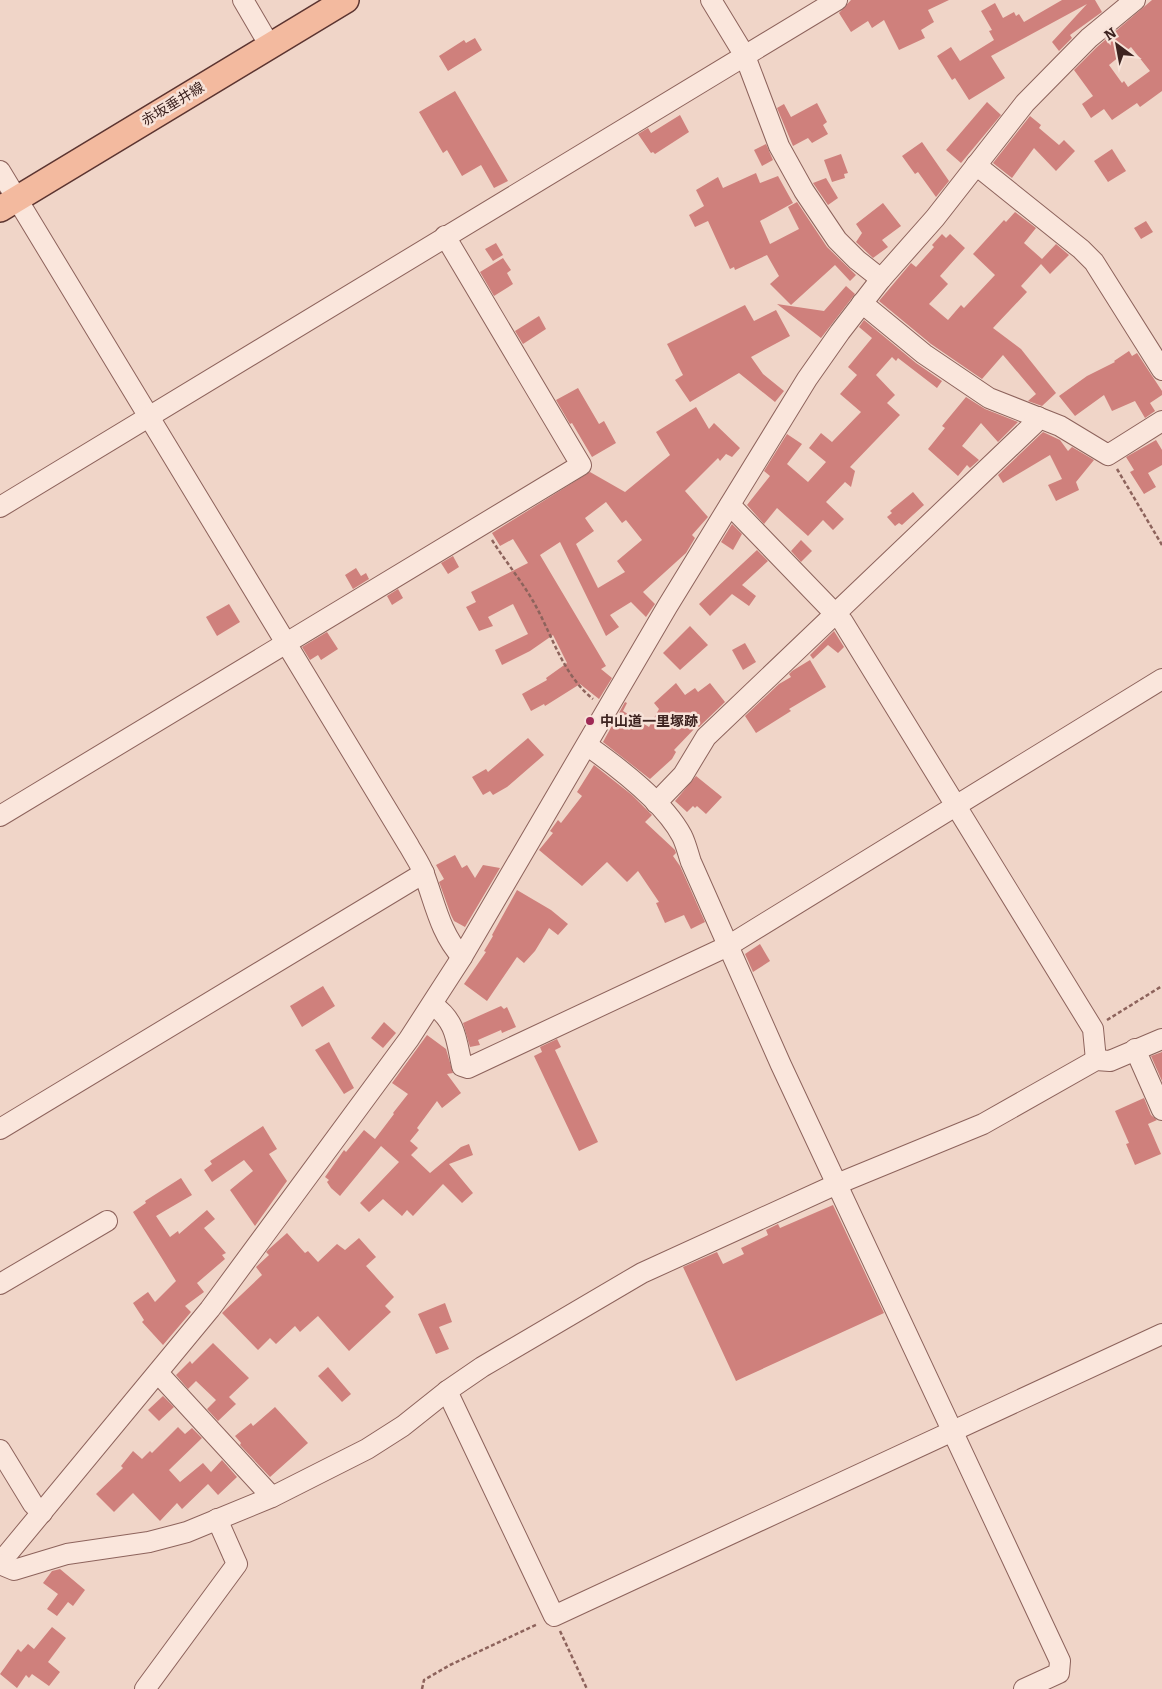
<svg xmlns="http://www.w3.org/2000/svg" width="1162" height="1689" font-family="Bitter,'Noto Sans JP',serif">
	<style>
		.building { fill: #cf807c; fill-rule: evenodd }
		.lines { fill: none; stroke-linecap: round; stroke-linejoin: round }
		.minor-casing { stroke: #8d635c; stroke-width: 22 }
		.major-casing { stroke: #5b3430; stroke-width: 28 }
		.path { stroke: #8d635c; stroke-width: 2.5; stroke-dasharray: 4 2.5; stroke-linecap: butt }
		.minor { stroke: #fae6dc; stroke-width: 20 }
		.major { stroke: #f3ba9f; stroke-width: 25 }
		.poi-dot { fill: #9f2956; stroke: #f7e2d8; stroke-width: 2 }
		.labels { text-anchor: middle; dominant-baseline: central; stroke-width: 5; stroke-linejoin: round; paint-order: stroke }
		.street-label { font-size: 14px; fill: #3d2320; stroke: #f7e2d8 }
		.poi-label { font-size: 14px; font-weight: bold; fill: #3d2320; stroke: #f7e2d8; text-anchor: start }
	</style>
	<rect width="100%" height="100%" fill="#f0d5c8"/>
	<!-- building -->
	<g class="building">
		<polygon points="851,0 949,0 928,10 934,22 921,30 925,38 899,50 884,20 872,28 868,21 851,32 839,13"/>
		<polygon points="1062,0 1095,0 1102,12 1070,35 1072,38 1059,51 1052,42 1087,4 991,56 1005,78 969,100 955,78 952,80 937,56 951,47 960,61 994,40 989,31 992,30 981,11 995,3 1003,18 1014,12 1016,16 1019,14 1024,22"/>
		<path d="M1152,0H1162V91L1140,107L1137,103L1112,120L1104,109L1091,118L1082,104L1093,96L1074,70L1097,47ZM1131,47L1150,71L1128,87L1124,81L1122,83L1109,65Z"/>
		<polygon points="475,38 482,50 448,71 439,56 464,40 466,43"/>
		<polygon points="455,91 508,181 494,188 481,165 462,176 447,150 443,153 419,112"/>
		<polygon points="987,102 1001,115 961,163 946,150"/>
		<polygon points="817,103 827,122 823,125 828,134 812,143 808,138 793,146 777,108 784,104 791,117"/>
		<polygon points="680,115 689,132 655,154 653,152 651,153 638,134 648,128 651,133"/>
		<polygon points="1030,116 1041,125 1039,128 1059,145 1064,140 1075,151 1056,171 1034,148 1012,178 993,163"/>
		<polygon points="922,142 949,181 936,197 918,172 915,174 902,156"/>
		<polygon points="766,144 773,160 762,166 754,150"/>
		<polygon points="1112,149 1126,171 1108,182 1094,161"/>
		<polygon points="841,154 848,173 844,174 845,178 832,182 824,160"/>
		<polygon points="756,173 760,183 778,176 793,203 760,221 770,244 799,229 788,207 797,202 827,247 856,275 850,281 835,265 791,305 770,284 779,276 767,255 735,270 734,267 730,269 708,221 695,227 689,215 704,206 696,190 718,177 723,188"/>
		<polygon points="826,178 838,198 828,205 813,183"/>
		<polygon points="883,203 901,226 882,240 888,247 873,258 856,242 862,233 856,224"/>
		<polygon points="1015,212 1036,228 1024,243 1042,259 1056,244 1069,255 1050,274 1041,264 1021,286 1027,292 993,328 1021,349 1056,393 1042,406 1028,401 1036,394 1003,355 982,379 931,344 879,301 911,263 916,267 934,247 932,245 942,234 946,238 950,234 965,248 940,276 948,284 929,304 948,320 961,305 964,308 995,275 973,254 1004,220 1006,222"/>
		<polygon points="1146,221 1153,232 1141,239 1134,228"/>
		<polygon points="496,243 503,255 493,261 485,249"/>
		<polygon points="503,258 511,270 507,273 513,284 494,296 480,272"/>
		<polygon points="846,286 855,294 821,338 777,304 824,311"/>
		<polygon points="745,305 754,321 776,310 790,336 751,357 763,374 784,391 775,402 739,373 690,402 675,380 683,375 667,344"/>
		<polygon points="539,316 546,329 523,344 515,331"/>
		<polygon points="864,320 916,363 942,381 937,388 898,358 896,361 892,357 876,375 895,395 887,403 900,415 850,467 855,471 851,487 845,482 826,502 844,519 833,530 823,520 808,536 777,508 764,524 747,505 770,476 764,471 787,434 802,444 787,464 808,482 826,462 809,448 821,433 832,442 861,412 840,394 857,375 848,367 872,338 859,327"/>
		<polygon points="1129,351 1132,356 1137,353 1162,391 1162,395 1150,403 1155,411 1145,418 1135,401 1112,411 1104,395 1075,416 1059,396 1087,376 1115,362 1114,361"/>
		<polygon points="578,388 599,424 604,421 616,443 592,457 572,423 570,424 556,400"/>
		<polygon points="966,397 985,409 1018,422 998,442 981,423 962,446 979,460 970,468 967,465 958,476 928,449 945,428 942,426"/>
		<path d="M696,407L709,429L714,423L740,448L732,457L726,454L720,461L718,458L685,491L708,517L692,535L695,538L686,553L643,592L655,604L646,617L631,602L610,615L619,627L606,636L560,542L540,555L606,666L601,669L612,678L599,699L580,684L545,706L544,704L531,711L522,694L547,680L546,678L567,663L553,635L530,651L502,665L495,650L528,634L513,604L488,617L493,626L479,631L466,607L476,602L471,592L528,563L513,539L500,546L492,533L590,472L625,492L670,455L656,432ZM606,502L622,523L626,520L642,540L617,561L625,572L598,588L576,544L594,531L585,518Z"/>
		<polygon points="1043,432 1060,440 1068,451 1072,447 1094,460 1076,482 1079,490 1056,501 1048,485 1062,479 1050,455 1003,483 998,475"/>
		<polygon points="1156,440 1162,450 1162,465 1148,473 1156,487 1144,494 1130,472 1134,470 1126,457"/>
		<polygon points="913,492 924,505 902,525 899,523 895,526 887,517 892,513 890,511"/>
		<polygon points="732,524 742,534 733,550 721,542"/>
		<polygon points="801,540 812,551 801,562 791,551"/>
		<polygon points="757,550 768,561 742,585 756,596 749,606 732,594 710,616 699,604"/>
		<polygon points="453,556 459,567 448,574 441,563"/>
		<polygon points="356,568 361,576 366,573 369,579 353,589 345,575"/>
		<polygon points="398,589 403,598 392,605 387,596"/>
		<polygon points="229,604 240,622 217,636 206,617"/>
		<polygon points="690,626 708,645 680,670 663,653"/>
		<polygon points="834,631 844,647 838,653 828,645 813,659 810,655"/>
		<polygon points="327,632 338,649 321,660 318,655 310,660 302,647"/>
		<polygon points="745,643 756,662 743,670 732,650"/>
		<polygon points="810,660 826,687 789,709 791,711 756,733 745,716 779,684 791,677 789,674 792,671"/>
		<polygon points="676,683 685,695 695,688 698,692 710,683 725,702 699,727 697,726 674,750 676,752 672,759 650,779 603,742 625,702 627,703 623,711 649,727 659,709 654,703"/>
		<polygon points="528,738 544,755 507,787 493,795 490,791 483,795 472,777 486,769 488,772"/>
		<polygon points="594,765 632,795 652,815 645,822 675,850 676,853 673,856 680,866 705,922 691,929 684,915 665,923 656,903 659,902 638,871 627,882 607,862 582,886 539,850 553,833 550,831 558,820 561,823 582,796 577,792"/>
		<polygon points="696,776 722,797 706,814 697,806 695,808 693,806 687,812 675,801"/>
		<polygon points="455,855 462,868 467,865 475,878 483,865 500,868 465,927 454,921 451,915 439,882 444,879 436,865"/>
		<polygon points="517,890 551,910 568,924 558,935 549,928 535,951 524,963 517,957 487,1001 464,984 486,952 484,951 493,936 492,935"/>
		<polygon points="760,944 770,961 753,972 745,954"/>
		<polygon points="323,986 335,1006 302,1027 290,1006"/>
		<polygon points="501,1006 504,1009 507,1007 516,1027 502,1033 501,1030 478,1040 480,1045 470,1047 463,1023"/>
		<polygon points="384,1022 396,1033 383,1048 371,1038"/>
		<polygon points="427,1035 446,1049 453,1073 447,1074 461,1093 442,1108 437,1101 417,1128 419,1130 410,1141 418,1148 411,1155 430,1173 461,1147 469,1144 473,1155 449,1164 473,1193 462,1203 443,1184 413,1216 407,1210 402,1216 383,1199 369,1212 360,1203 399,1162 381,1146 340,1196 331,1188 327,1182 329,1180 325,1177 344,1150 346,1152 364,1130 375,1139 394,1114 393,1113 408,1094 392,1083"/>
		<polygon points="557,1039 561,1047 555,1050 598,1142 579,1151 534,1056 542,1052 540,1047"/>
		<polygon points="329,1042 354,1088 344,1094 315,1050"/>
		<polygon points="1162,1052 1162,1081 1151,1056"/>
		<polygon points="1144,1098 1151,1115 1157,1120 1148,1124 1161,1154 1135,1165 1126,1144 1129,1143 1115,1111"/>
		<polygon points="263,1126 277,1149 269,1154 287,1181 255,1226 230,1190 253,1171 244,1160 212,1182 204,1170 212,1164 210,1161"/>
		<polygon points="181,1178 192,1195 156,1216 170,1237 178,1231 179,1234 207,1210 215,1219 204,1228 226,1253 222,1255 225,1259 197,1283 204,1292 185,1306 191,1312 163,1345 142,1322 144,1320 133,1303 148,1292 155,1302 176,1281 133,1212 146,1203 145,1201"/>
		<polygon points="833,1205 884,1313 736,1381 683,1267 717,1252 723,1264 744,1254 741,1248 768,1235 766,1230 778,1224 780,1228"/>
		<polygon points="287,1233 305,1253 308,1251 318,1262 337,1244 345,1250 359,1238 376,1257 366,1266 394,1297 385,1306 391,1312 349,1351 318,1316 300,1332 295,1326 276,1344 270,1338 258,1350 222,1313 262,1275 256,1267 269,1255 266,1252 269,1249"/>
		<polygon points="445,1303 452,1322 439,1327 449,1349 436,1354 418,1314"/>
		<polygon points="213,1343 249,1378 229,1397 236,1404 218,1421 207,1409 216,1400 196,1381 188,1389 176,1375 190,1361 192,1364"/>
		<polygon points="328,1367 351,1394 342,1402 318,1376"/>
		<polygon points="163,1396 174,1407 159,1421 148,1410"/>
		<polygon points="275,1407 308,1443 270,1477 240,1445 241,1443 235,1436 251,1423 253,1426"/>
		<polygon points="178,1427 185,1434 192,1428 202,1438 169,1470 180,1482 203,1463 211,1472 222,1460 237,1477 218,1495 208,1484 182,1509 177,1503 160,1521 133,1493 114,1512 96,1494 123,1468 121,1466 133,1451 142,1459 150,1451 152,1453"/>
		<polygon points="60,1569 85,1590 73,1606 68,1602 57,1616 47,1609 58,1594 43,1583 52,1571"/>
		<polygon points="52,1627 66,1638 48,1662 60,1672 49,1686 32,1674 29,1678 26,1675 17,1688 0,1674 18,1649 21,1652 28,1644 34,1649"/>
	</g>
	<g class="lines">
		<defs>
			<g id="minor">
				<polyline points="243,0 270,46"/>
				<polyline points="711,0 745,56 779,146 804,191 837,240 857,260 881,279"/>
				<polyline points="976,165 1081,249 1094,262 1162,370"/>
				<path d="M0,171L409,846C414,855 421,865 424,874C435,903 440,933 462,957"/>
				<polyline points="862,303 924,354 989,398 1060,426 1108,455 1162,421"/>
				<polyline points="730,505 843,622 1093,1029 1096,1060"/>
				<polyline points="0,507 837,0"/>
				<path d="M588,746C619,768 664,802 682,836C686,844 688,853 691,862L781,1065L1060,1661L1059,1673L1024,1689"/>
				<polyline points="656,803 683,775 706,737 1034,424 1038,417"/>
				<polyline points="0,816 581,465 445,236"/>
				<path d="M433,1005C456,1021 456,1039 462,1066L468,1068L728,946L1162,679"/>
				<polyline points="1135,1049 1162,1110"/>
				<polyline points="0,1129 424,873"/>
				<polyline points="0,1284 107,1221"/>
				<polyline points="158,1373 272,1497"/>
				<polyline points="447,1391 554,1616 1162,1334"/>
				<polyline points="0,1450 33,1504 42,1513"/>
				<polyline points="0,1563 210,1309 409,1039 462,957 667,607 807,379 840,332 881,279 935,218 1025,103 1089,38 1135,0"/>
				<polyline points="0,1564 14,1570 67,1554 149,1542 187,1532 272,1497 367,1449 403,1426 447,1391 482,1367 642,1273 837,1184 983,1124 1096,1060 1110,1061 1162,1039"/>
				<polyline points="145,1689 237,1564 217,1519"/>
			</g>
			<polyline id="major" points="0,209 346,0"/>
		</defs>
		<!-- minor casing -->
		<use href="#minor" class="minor-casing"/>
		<!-- major casing -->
		<use href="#major" class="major-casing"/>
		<!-- path -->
		<g class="path">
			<polyline points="1117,469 1162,545"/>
			<path d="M492,540C505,561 521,580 533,601C552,634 562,674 593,699"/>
			<polyline points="1107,1020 1162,986"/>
			<polyline points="560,1631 587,1689"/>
			<polyline points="422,1689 424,1680 450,1665 538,1624"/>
		</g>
		<!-- minor -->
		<use href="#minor" class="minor"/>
		<!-- major -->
		<use href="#major" class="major"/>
	</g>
	<!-- markers -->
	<circle class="poi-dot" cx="590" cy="721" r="5"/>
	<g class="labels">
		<!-- street labels -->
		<g class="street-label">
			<text transform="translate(173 104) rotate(-31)">赤坂垂井線</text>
		</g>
		<!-- poi labels -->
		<g class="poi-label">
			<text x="600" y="721">中山道一里塚跡</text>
		</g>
	</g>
	<!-- north arrow -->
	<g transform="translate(1117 45) rotate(328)" stroke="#f7e2d8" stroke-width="4" paint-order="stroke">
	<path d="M0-4L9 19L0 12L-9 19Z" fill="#3d2320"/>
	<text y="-8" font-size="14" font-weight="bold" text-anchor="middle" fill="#3d2320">N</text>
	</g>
</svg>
